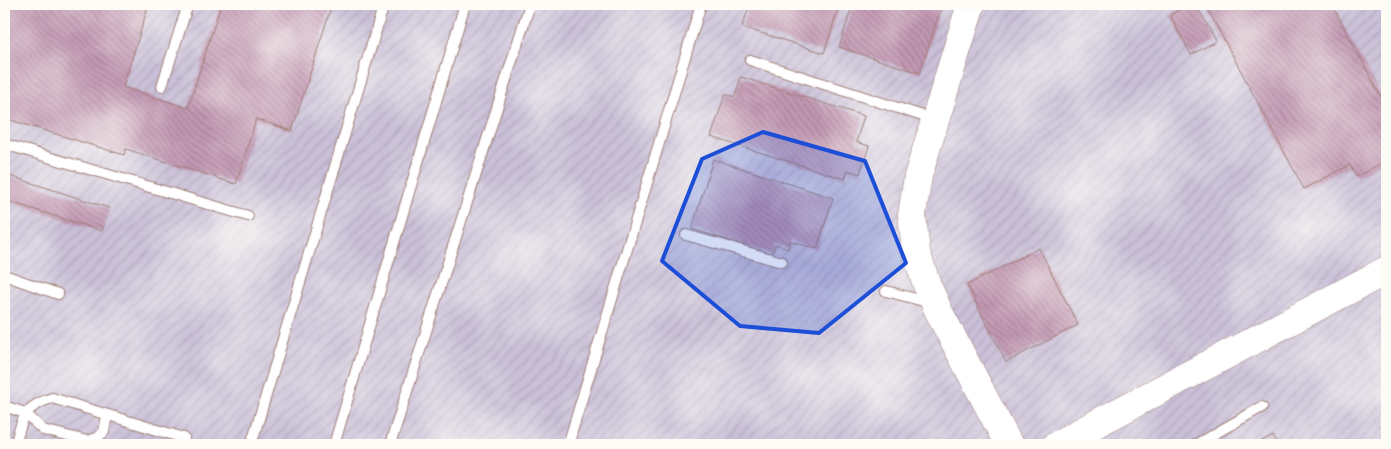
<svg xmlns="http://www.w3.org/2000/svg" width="1391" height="449" font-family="Pangolin,sans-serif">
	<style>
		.industrial { fill: url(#industrial-furrows) }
		.building { fill: url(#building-back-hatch) }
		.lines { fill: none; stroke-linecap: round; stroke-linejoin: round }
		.lane-casing { stroke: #9e7d74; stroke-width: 12 }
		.secondary-casing { stroke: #9e7d74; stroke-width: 29 }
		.lane { stroke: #fff; stroke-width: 10 }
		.secondary { stroke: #fff; stroke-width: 28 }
		.marked { fill: #1d4ed8; fill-opacity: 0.2; stroke: #1d4ed8; stroke-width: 4; stroke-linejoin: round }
	</style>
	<defs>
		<pattern id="industrial-furrows" width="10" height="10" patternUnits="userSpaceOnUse" patternTransform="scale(1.25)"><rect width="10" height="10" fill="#c9bfd7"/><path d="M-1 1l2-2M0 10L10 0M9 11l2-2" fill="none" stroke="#aea4b9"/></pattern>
		<pattern id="building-back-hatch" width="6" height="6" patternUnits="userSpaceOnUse" patternTransform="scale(1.25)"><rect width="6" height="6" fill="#c398b3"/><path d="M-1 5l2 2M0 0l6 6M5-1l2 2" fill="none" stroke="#a07b92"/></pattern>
	</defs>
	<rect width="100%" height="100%" fill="#fdfcf7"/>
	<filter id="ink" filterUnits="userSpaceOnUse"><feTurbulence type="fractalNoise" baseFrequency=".02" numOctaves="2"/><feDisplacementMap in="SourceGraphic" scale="10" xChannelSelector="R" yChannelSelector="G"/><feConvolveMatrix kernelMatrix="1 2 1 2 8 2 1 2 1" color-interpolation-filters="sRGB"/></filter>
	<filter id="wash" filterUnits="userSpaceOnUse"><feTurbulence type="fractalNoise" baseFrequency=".0096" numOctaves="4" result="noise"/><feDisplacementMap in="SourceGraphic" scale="20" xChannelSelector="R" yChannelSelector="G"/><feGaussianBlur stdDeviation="1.12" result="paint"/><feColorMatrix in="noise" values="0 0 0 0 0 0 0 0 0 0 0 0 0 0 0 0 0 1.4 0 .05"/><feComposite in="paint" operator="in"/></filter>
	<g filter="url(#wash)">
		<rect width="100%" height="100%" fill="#f2dbbc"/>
		<!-- industrial -->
		<rect class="industrial" x="4" y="4" width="1383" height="441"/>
		<g id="blocks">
			<!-- building -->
			<g class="building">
				<polygon points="10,4 149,4 123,87 188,108 221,4 332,4 292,131 256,119 236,184 126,149 124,155 4,118 4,24"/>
				<polygon points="750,4 840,4 824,53 742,27"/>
				<polygon points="853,4 942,4 920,73 839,47"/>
				<polygon points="1190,4 1196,4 1216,41 1191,55 1170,15"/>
				<polygon points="1205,4 1332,4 1387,108 1387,145 1384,147 1387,154 1387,160 1356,177 1350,165 1304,189"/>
				<polygon points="741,77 864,116 856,142 869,146 860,174 848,170 845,179 711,137 725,94 735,97"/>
				<polygon points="713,159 833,198 817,249 790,241 788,249 775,244 772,254 692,229"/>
				<polygon points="4,174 109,208 102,231 4,200"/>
				<polygon points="1039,248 1078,325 1006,362 967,285"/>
				<polygon points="1273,436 1277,445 1256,445"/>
			</g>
		</g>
	</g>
	<g filter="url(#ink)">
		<use href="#blocks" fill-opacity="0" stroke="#9e7d74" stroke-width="1"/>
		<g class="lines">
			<defs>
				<g id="lane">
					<polyline points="750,60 935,120"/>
					<polyline points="162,86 188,4"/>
					<polyline points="4,144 248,216"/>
					<polyline points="686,235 782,262"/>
					<polyline points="4,275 58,294"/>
					<polyline points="886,291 931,303"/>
					<polyline points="4,406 25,413 43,430 87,441 96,438 104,432 107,415"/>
					<path d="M15,445C23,419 22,407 52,398L184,438"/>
					<polyline points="251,445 384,4"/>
					<polyline points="334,445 465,4"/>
					<polyline points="390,445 530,4"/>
					<polyline points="568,445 701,4"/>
					<polyline points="1195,445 1262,407"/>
				</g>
				<g id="secondary">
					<polyline points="971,4 918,176 912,215 916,252 927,285 939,312 1009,445"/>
					<polyline points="1056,445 1387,270"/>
				</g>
			</defs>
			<!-- lane casing -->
			<use href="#lane" class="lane-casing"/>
			<!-- secondary casing -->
			<use href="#secondary" class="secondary-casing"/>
			<!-- lane -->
			<use href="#lane" class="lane"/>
			<!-- secondary -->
			<use href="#secondary" class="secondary"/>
		</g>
	</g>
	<!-- marked area -->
	<path class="marked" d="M763,132L865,161L906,263L819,333L740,326L662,261L702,159Z"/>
	<!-- margin -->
	<rect width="1391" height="449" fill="none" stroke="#fdfcf7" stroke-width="20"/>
</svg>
